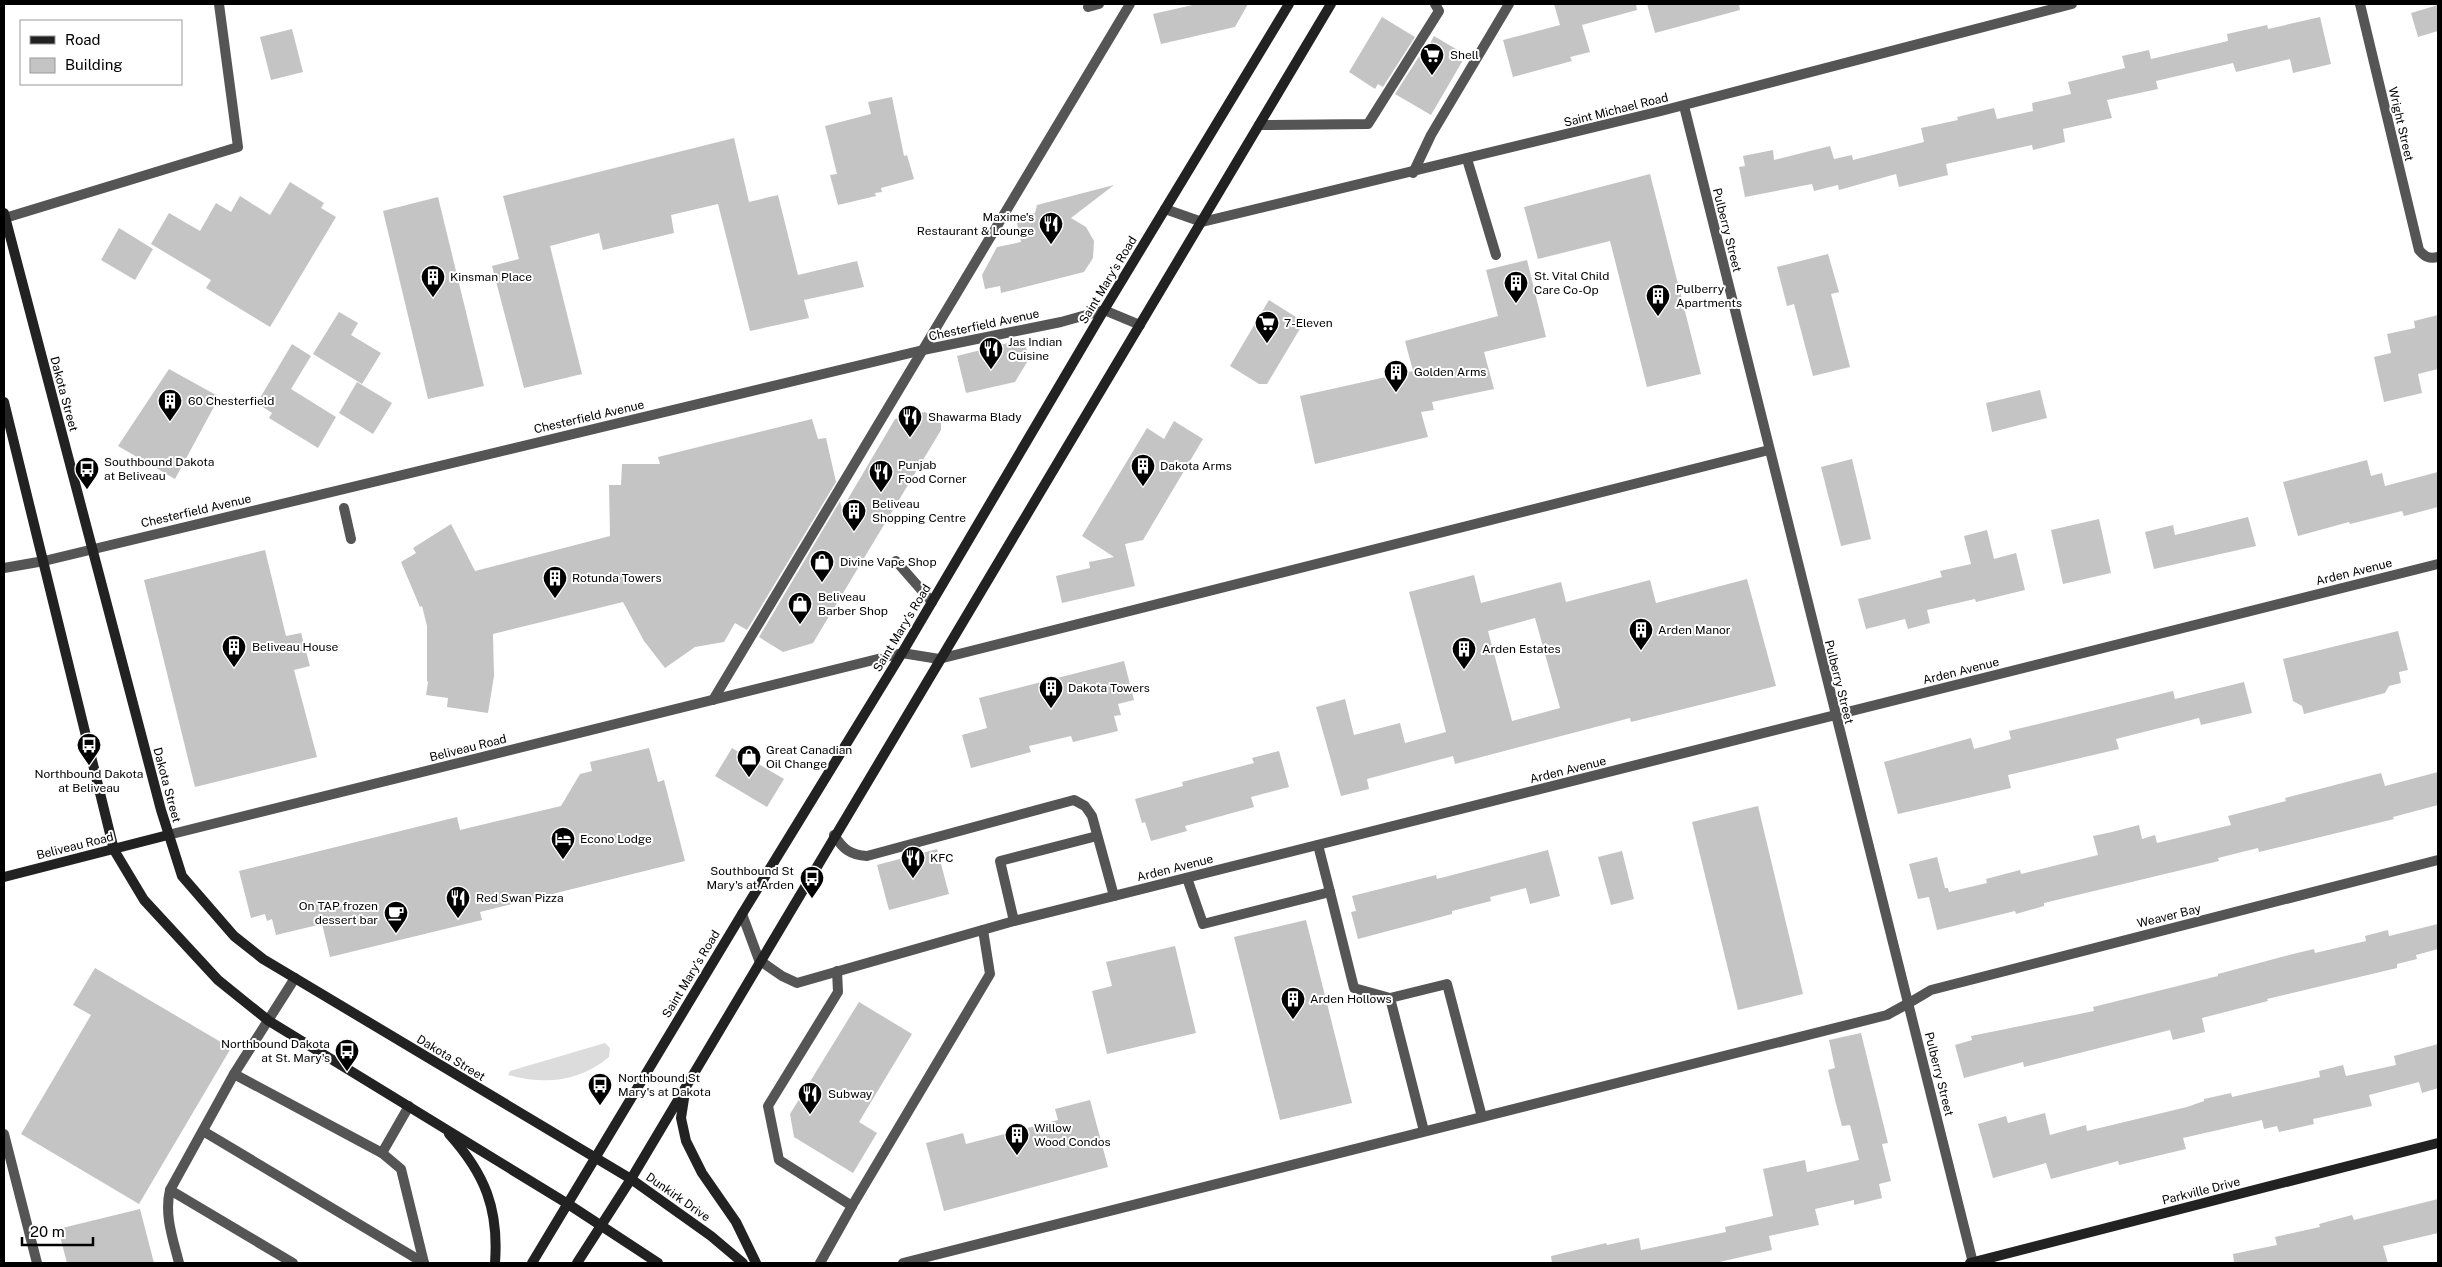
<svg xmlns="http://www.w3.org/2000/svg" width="2442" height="1267" font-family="'Public Sans',sans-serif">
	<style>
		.green { fill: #dcdcdc }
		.building { fill: #c4c4c4; fill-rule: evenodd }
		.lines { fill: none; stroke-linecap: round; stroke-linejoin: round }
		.lane { stroke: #555; stroke-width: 10 }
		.street { stroke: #555; stroke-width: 10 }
		.secondary { stroke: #222; stroke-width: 10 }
		.labels { text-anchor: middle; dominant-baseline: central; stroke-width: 4; stroke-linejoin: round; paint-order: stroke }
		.poi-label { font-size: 12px; fill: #000; stroke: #fff; text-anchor: start }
		.street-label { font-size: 12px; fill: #000; stroke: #fff }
	</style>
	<rect width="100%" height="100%" fill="#fff"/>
	<!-- green -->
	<path class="green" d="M605,1043L610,1048L609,1057C579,1082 545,1085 508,1075L510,1071L520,1068Z"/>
	<!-- building -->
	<g class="building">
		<polygon points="1197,4 1248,4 1235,27 1161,44 1153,14"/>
		<polygon points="1554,4 1636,4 1637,10 1582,25 1590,52 1570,57 1572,61 1513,77 1503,40 1560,25"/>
		<polygon points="1647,4 1739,4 1740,10 1655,33"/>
		<polygon points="2438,5 2438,31 2418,37 2411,13"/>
		<polygon points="1382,17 1415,37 1383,87 1378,84 1375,89 1349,72"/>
		<polygon points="2320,17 2331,64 2293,73 2290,59 2236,72 2233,63 2156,81 2158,89 2107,100 2112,118 2063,129 2065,142 2033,150 2032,145 1946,164 1948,175 1899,187 1896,174 1839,190 1838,185 1814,191 1812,184 1745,197 1739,167 1745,166 1743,156 1773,150 1774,160 1830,146 1834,159 1852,155 1853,160 1924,142 1921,128 1958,120 1957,117 1994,108 1997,119 2033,111 2032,103 2071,94 2068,82 2125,68 2122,56 2149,50 2151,59 2228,41 2227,34 2267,25 2268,29"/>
		<polygon points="292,29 303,72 271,80 260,37"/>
		<polygon points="1434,36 1466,55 1431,115 1395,94 1427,44 1429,45"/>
		<polygon points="892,97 904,156 907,155 914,179 881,188 882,192 875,193 876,196 838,205 830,175 837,174 825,126 871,114 868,102"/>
		<polygon points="734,138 749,202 778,195 798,275 857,261 864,287 804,300 809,318 750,331 718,204 671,215 674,233 603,250 599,233 550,246 582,374 524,388 492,266 519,259 503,196"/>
		<polygon points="1650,174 1701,374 1647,387 1610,241 1538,259 1524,207"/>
		<polygon points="290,182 324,203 321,208 336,217 270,327 206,288 211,280 151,244 169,213 200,231 216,203 231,212 240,196 270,215"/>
		<polygon points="1114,185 1071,218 1086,227 1094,241 1093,258 1084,272 1001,293 1000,286 985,289 982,275 997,247 1021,242 1016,218 1035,213 1037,205"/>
		<polygon points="438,197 484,386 428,399 383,211"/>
		<polygon points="119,228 153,249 135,280 101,260"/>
		<polygon points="1828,254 1839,292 1831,294 1850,367 1813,376 1794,304 1787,306 1777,267"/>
		<polygon points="1527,260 1546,337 1484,352 1494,389 1432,402 1434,410 1421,412 1428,437 1315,464 1300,396 1413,371 1405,341 1498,316 1486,270"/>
		<polygon points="1269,300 1304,322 1267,384 1259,384 1230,366"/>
		<polygon points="339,312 358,323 351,335 381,353 362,384 313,354"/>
		<polygon points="2438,315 2438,369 2418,374 2422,393 2384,402 2374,357 2391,353 2387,334 2415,328 2414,321"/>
		<polygon points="1024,339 1029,359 1015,382 966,393 957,356"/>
		<polygon points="292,344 311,356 291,389 336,417 318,448 269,418 272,413 257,403"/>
		<polygon points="169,369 216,395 216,403 175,479 118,446"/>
		<polygon points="357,382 392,403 373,434 339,413"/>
		<polygon points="2040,390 2047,418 1992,432 1986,403"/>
		<polygon points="925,412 941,422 941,430 813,643 783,652 759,637 840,501 842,509 895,419"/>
		<polygon points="812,419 818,439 826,438 836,482 747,630 735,623 724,642 695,647 665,668 644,641 623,602 493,634 494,676 488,713 447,707 448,698 426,695 428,682 427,681 427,626 422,606 420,607 401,562 416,553 413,548 451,524 475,571 610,536 609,485 621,485 622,464 660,464 658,457"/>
		<polygon points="1174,421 1203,439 1143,540 1125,544 1135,586 1062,603 1056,576 1090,568 1089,562 1114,557 1082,536 1147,428 1164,439"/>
		<polygon points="1852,459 1871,539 1841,546 1821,467"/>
		<polygon points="2367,460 2371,476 2382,473 2385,486 2438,472 2438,507 2404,516 2402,511 2350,524 2349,522 2298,536 2283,482"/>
		<polygon points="2248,517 2256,546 2154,569 2145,532 2173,525 2175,535"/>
		<polygon points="2099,519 2111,573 2063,584 2051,530"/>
		<polygon points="1987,530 1994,559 2016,553 2025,590 1976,602 1975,599 1927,610 1930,623 1908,629 1905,619 1866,629 1858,599 1942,577 1940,571 1971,564 1964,536"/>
		<polygon points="265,550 286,636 301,633 310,666 294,670 317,757 195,787 144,580"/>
		<path d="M1474,575L1481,603L1561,582L1566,602L1650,580L1656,603L1747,579L1776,686L1631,722L1630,718L1455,764L1453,756L1367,779L1369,789L1341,796L1316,707L1345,699L1354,735L1400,723L1405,743L1446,732L1409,592ZM1535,618L1560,708L1512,721L1488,631Z"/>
		<polygon points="2398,631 2408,670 2399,672 2401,683 2389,686 2385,693 2304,714 2302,706 2293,701 2283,659"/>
		<polygon points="1124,661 1134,700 1118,704 1121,715 1114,716 1118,731 1073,742 1071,736 1029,746 1031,752 971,768 962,735 987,728 979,698"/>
		<polygon points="2244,682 2252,713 2201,725 2199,718 2116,739 2119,749 2008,775 2011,788 1898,814 1884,762 1971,738 1974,749 2011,739 2009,731 2173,691 2175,699"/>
		<polygon points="649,748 658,782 664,780 685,861 480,912 482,920 330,957 322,924 276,935 272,919 267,921 265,914 251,918 239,871 457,817 460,830 561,806 580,774 592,771 590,762"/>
		<polygon points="732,748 784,779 767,807 715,776"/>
		<polygon points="1279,751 1289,787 1251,797 1254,807 1185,826 1187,831 1151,841 1145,822 1142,823 1135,799 1183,786 1182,782 1254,763 1252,758"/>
		<polygon points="2438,772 2438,805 2393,817 2394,819 2259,852 2258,848 2218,858 2219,861 2044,903 2044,906 2016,914 2015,911 1937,930 1929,897 1918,899 1909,864 1937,857 1945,888 1948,888 1949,892 1987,883 1986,879 2020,870 2021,874 2098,855 2093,836 2112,832 2139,825 2142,839 2155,835 2157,843 2231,825 2228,816 2286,801 2285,798 2381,773 2385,786"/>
		<polygon points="1758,806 1803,994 1738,1010 1692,822"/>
		<polygon points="937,849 949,894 889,910 877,865"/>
		<polygon points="1548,850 1560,896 1530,904 1526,888 1490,897 1491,901 1452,911 1452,914 1358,939 1351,912 1356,911 1352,896 1436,875 1437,879"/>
		<polygon points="1622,851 1634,899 1611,905 1598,857"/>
		<polygon points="1306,920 1352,1103 1280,1120 1234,937"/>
		<polygon points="2438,924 2438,949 2416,955 2417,959 2397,964 2397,968 2267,999 2268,1001 2202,1018 2205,1032 2173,1040 2170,1030 2024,1067 2023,1062 1964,1078 1955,1045 1972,1040 1971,1036 2094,1011 2093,1007 2218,976 2218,974 2289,955 2314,949 2315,953 2366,941 2365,936 2388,930 2389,936"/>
		<polygon points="1175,946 1196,1033 1107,1054 1092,991 1112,986 1106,962"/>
		<polygon points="95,968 231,1048 139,1204 21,1134 91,1015 73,1005"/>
		<polygon points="859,1002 912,1034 859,1122 877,1133 853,1173 794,1137 790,1114"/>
		<polygon points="1861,1033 1888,1143 1882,1144 1891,1181 1879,1184 1882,1198 1854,1205 1854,1200 1815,1209 1819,1225 1769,1236 1772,1250 1715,1263 1552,1263 1551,1256 1606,1243 1607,1245 1639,1238 1641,1250 1726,1232 1725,1227 1773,1216 1763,1169 1805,1160 1807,1172 1859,1160 1850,1125 1842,1126 1836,1104 1828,1070 1835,1068 1829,1040"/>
		<polygon points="2438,1044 2438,1088 2422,1093 2419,1082 2369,1095 2372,1106 2313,1119 2314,1124 2279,1132 2277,1126 2264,1129 2262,1120 2183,1138 2186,1149 2119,1165 2118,1161 2051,1179 2046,1163 1993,1178 1978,1124 2006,1116 2008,1123 2045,1113 2050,1135 2086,1125 2087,1131 2187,1107 2204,1101 2204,1099 2231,1093 2232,1097 2320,1077 2319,1071 2343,1065 2346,1076 2396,1065 2394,1056"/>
		<polygon points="1090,1100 1108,1167 944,1211 926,1143 963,1133 966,1144 1058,1120 1055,1109"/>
		<polygon points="2438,1199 2438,1233 2383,1246 2388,1263 2234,1263 2233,1254 2277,1245 2275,1237 2320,1227 2319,1224 2352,1215 2354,1220"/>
		<polygon points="140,1209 154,1263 67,1263 58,1229"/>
	</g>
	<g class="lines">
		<!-- lane -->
		<g class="lane">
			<polyline points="1259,125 1368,124 1439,11 1435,4"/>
			<polyline points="1467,159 1496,255"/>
			<polyline points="1413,173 1431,135 1509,4"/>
			<polyline points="5,218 238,147 219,4"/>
			<polyline points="344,508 351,539"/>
			<polyline points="896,561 932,602"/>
			<polyline points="4,568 44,561"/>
			<polyline points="713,700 1130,4"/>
			<path d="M834,835C843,849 850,855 867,856L1074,800L1085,806L1092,816L1114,896"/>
			<polyline points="1187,878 1203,924 1330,892 1318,845"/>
			<polyline points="1330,892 1354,988 1390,998"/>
			<polyline points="1014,921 1000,861 1097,836"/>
			<polyline points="234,1074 382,1153 401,1169 424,1263"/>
			<polyline points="203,1131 424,1263"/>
			<polyline points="1424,1131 1390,998 1447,984 1482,1117"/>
			<polyline points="4,1134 37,1263"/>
			<polyline points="382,1153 409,1106"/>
			<polyline points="170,1190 293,1263"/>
			<polyline points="852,1206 990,974 983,930"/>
			<path d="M179,1263C173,1239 164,1215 170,1190L234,1074L295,978"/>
			<polyline points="820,1263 852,1206 779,1160 768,1106 838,992 837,971"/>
			<polyline points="903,1263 1887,1015 1909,1003"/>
		</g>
		<!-- street -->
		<g class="street">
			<path d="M2360,4L2419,250C2425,257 2429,259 2438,257"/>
			<polyline points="1088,7 1099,4"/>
			<polyline points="1684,106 1973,1263"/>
			<polyline points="1165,209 1202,222 1661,111 2072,4"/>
			<polyline points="44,561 923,350 1061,322 1104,310 1140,325"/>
			<polyline points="168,835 902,653 939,659 1769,450"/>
			<polyline points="742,914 759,960 782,976 797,983 1014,921 2438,564"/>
			<polyline points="1909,1003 1931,990 2438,860"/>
		</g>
		<!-- secondary -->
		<g class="secondary">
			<polyline points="4,213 161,810 182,876 234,936 263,959 631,1179 711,1236 743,1263"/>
			<polyline points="4,402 114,850 144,900 218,980 269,1021 568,1204 658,1263"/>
			<polyline points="4,877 168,835"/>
			<polyline points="685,1092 681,1118 686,1141 702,1173 736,1222 756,1263"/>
			<path d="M449,1134C485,1174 499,1209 495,1263"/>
			<polyline points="532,1263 742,914 902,653 1104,310 1289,4"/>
			<polyline points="577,1263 631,1179 1331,4"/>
			<polyline points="1970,1263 2438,1143"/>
		</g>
	</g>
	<!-- icons -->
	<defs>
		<symbol id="supermarket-pin" viewBox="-11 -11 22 30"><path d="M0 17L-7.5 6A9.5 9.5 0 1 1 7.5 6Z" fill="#000" stroke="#fff"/><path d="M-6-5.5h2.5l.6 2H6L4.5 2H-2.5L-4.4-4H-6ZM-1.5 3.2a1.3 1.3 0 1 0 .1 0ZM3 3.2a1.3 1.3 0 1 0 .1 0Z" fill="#fff"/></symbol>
		<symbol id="restaurant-pin" viewBox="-11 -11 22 30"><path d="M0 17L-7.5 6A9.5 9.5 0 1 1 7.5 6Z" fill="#000" stroke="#fff"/><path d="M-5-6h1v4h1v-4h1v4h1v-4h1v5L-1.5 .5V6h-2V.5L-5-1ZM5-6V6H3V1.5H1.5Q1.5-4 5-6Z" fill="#fff"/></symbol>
		<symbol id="building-pin" viewBox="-11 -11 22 30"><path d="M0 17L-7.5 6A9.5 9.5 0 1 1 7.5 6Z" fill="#000" stroke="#fff"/><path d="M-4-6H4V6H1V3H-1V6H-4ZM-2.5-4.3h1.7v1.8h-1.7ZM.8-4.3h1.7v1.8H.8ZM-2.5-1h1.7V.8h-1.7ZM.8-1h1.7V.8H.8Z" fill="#fff"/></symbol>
		<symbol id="bus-pin" viewBox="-11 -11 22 30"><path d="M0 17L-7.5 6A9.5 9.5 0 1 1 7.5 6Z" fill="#000" stroke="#fff"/><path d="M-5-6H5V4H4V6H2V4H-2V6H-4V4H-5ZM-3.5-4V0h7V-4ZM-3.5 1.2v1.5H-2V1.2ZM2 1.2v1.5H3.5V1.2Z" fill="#fff"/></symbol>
		<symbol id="shop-pin" viewBox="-11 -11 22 30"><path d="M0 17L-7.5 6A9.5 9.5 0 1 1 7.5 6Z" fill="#000" stroke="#fff"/><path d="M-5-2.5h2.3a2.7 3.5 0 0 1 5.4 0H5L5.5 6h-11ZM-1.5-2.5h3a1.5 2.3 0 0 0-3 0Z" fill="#fff"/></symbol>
		<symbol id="hotel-pin" viewBox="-11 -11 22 30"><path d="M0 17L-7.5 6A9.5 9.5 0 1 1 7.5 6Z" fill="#000" stroke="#fff"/><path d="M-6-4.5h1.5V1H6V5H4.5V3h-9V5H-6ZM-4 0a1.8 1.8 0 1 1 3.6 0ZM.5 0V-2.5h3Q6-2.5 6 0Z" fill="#fff"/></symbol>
		<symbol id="cafe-pin" viewBox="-11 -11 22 30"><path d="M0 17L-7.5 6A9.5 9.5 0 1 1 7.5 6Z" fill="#000" stroke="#fff"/><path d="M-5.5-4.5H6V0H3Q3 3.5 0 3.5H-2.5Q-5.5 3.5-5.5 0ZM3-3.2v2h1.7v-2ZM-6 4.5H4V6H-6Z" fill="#fff"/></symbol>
	</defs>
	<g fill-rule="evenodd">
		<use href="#supermarket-pin" x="1418" y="41" width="28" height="38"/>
		<use href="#restaurant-pin" x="1037" y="210" width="28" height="38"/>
		<use href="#building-pin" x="419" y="263" width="28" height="38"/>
		<use href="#building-pin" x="1502" y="269" width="28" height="38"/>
		<use href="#building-pin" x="1644" y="282" width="28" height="38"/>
		<use href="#supermarket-pin" x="1253" y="309" width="28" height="38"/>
		<use href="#restaurant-pin" x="977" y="335" width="28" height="38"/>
		<use href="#building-pin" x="1382" y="358" width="28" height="38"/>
		<use href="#building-pin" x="156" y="387" width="28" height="38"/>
		<use href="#restaurant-pin" x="896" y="403" width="28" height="38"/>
		<use href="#building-pin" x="1129" y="452" width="28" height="38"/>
		<use href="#bus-pin" x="73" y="455" width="28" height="38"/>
		<use href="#restaurant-pin" x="867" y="458" width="28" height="38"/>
		<use href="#building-pin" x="840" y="497" width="28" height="38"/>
		<use href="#shop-pin" x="808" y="548" width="28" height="38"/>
		<use href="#building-pin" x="541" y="564" width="28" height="38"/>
		<use href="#shop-pin" x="786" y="590" width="28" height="38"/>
		<use href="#building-pin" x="1627" y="616" width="28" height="38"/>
		<use href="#building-pin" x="220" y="633" width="28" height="38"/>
		<use href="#building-pin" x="1450" y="635" width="28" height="38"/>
		<use href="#building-pin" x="1037" y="674" width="28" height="38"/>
		<use href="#bus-pin" x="75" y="731" width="28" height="38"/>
		<use href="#shop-pin" x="735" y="743" width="28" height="38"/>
		<use href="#hotel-pin" x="549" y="825" width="28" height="38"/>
		<use href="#restaurant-pin" x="899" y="844" width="28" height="38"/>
		<use href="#bus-pin" x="798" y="864" width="28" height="38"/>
		<use href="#restaurant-pin" x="444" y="884" width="28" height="38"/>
		<use href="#cafe-pin" x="382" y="899" width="28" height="38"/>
		<use href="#building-pin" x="1279" y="985" width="28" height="38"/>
		<use href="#bus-pin" x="333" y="1037" width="28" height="38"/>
		<use href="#bus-pin" x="586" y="1071" width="28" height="38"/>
		<use href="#restaurant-pin" x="796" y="1080" width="28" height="38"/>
		<use href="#building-pin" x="1003" y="1121" width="28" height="38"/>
	</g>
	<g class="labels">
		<!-- poi labels -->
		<g class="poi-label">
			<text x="1450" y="55">Shell</text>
			<text x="1034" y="217" text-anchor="end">Maxime's<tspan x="1034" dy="14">Restaurant &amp; Lounge</tspan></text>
			<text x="1534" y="276">St. Vital Child<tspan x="1534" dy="14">Care Co-Op</tspan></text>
			<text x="450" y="277">Kinsman Place</text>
			<text x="1676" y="289">Pulberry<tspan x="1676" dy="14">Apartments</tspan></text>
			<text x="1284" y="323">7-Eleven</text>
			<text x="1008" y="342">Jas Indian<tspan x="1008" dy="14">Cuisine</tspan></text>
			<text x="1414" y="372">Golden Arms</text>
			<text x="188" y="401">60 Chesterfield</text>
			<text x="928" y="417">Shawarma Blady</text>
			<text x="104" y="462">Southbound Dakota<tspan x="104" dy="14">at Beliveau</tspan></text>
			<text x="898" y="465">Punjab<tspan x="898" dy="14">Food Corner</tspan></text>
			<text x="1160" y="466">Dakota Arms</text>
			<text x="872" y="504">Beliveau<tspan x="872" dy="14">Shopping Centre</tspan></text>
			<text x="840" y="562">Divine Vape Shop</text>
			<text x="572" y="578">Rotunda Towers</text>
			<text x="818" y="597">Beliveau<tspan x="818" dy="14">Barber Shop</tspan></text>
			<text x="1658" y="630">Arden Manor</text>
			<text x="252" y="647">Beliveau House</text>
			<text x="1482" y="649">Arden Estates</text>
			<text x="1068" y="688">Dakota Towers</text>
			<text x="766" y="750">Great Canadian<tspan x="766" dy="14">Oil Change</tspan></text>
			<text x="89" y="774" text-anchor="middle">Northbound Dakota<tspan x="89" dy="14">at Beliveau</tspan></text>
			<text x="580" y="839">Econo Lodge</text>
			<text x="930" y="858">KFC</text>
			<text x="794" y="871" text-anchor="end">Southbound St<tspan x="794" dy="14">Mary's at Arden</tspan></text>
			<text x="476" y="898">Red Swan Pizza</text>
			<text x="378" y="906" text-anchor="end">On TAP frozen<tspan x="378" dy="14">dessert bar</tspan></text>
			<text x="1310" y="999">Arden Hollows</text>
			<text x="330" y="1044" text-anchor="end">Northbound Dakota<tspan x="330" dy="14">at St. Mary's</tspan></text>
			<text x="618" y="1078">Northbound St<tspan x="618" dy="14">Mary's at Dakota</tspan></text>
			<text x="828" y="1094">Subway</text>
			<text x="1034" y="1128">Willow<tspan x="1034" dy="14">Wood Condos</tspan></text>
		</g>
		<!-- street labels -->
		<g class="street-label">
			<text transform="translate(1616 110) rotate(-14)">Saint Michael Road</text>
			<text transform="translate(2401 124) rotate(77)">Wright Street</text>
			<text transform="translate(1727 230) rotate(76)">Pulberry Street</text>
			<text transform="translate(1108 280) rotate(-59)">Saint Mary’s Road</text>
			<text transform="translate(984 325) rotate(-12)">Chesterfield Avenue</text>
			<text transform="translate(64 394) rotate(75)">Dakota Street</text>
			<text transform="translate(589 417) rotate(-13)">Chesterfield Avenue</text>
			<text transform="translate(196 511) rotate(-13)">Chesterfield Avenue</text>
			<text transform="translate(2354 572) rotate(-14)">Arden Avenue</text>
			<text transform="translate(902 628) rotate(-59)">Saint Mary’s Road</text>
			<text transform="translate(1961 671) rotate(-14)">Arden Avenue</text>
			<text transform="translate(1839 682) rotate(76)">Pulberry Street</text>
			<text transform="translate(468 748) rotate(-14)">Beliveau Road</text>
			<text transform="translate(1568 770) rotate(-14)">Arden Avenue</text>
			<text transform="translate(167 785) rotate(75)">Dakota Street</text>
			<text transform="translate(75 846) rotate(-14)">Beliveau Road</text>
			<text transform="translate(1175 868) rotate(-14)">Arden Avenue</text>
			<text transform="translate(2169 916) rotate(-14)">Weaver Bay</text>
			<text transform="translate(691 974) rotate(-59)">Saint Mary’s Road</text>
			<text transform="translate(451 1058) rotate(31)">Dakota Street</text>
			<text transform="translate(1939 1074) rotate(76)">Pulberry Street</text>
			<text transform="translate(2201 1191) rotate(-14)">Parkville Drive</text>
			<text transform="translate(678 1197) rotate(35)">Dunkirk Drive</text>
		</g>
	</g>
	<!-- border -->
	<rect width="2442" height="1267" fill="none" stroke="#000000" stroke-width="10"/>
	<!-- legend -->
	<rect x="20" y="20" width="162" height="65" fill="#ffffff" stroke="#999999"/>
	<rect x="30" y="36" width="25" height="8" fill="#222222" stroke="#999999"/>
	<text x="65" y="45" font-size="15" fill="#000000">Road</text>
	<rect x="30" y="58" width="25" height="15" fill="#c4c4c4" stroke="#999999"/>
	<text x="65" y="70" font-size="15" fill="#000000">Building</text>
	<!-- scale -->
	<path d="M22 1237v8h71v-8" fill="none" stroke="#000000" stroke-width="2.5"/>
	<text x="30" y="1237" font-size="15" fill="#000000" stroke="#ffffff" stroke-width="4" paint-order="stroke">20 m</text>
</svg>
